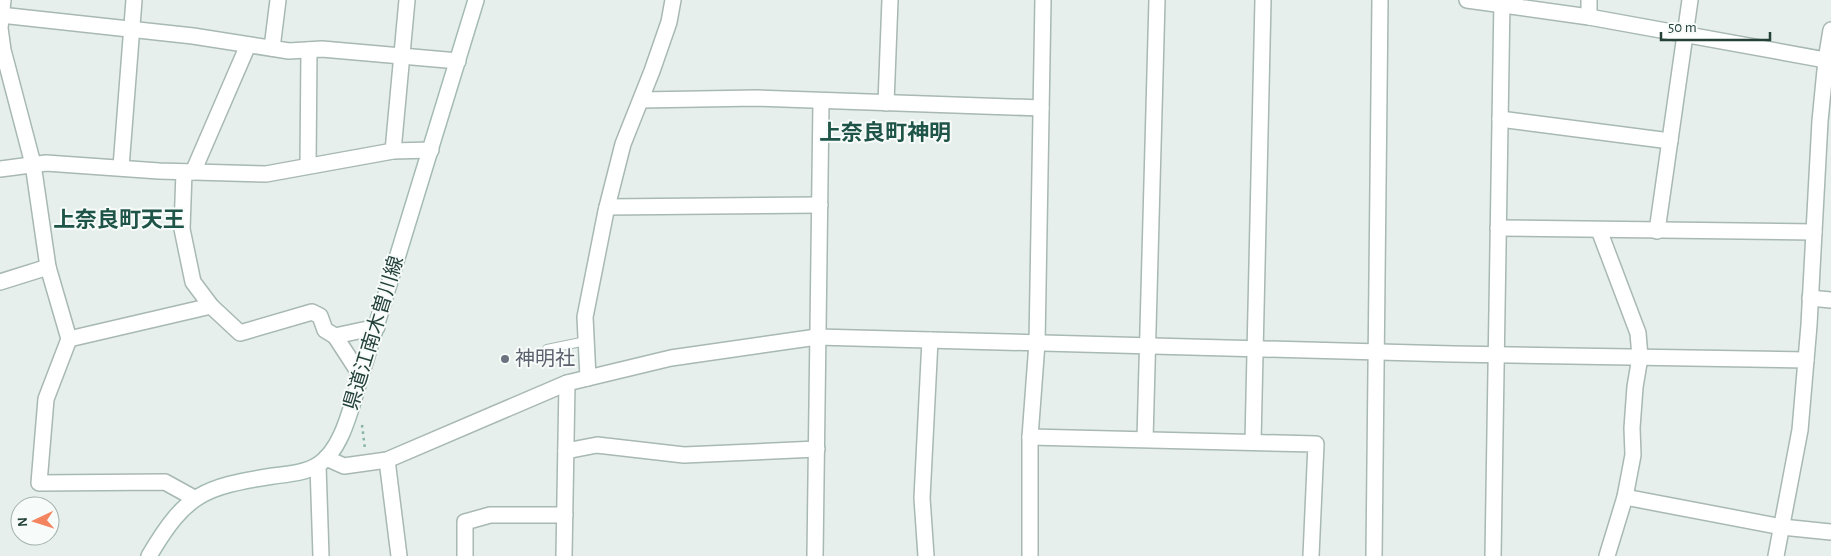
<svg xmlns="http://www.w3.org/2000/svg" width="1831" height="556" font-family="'Alegreya Sans','Noto Sans JP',sans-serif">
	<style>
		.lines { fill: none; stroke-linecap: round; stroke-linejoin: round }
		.service-casing { stroke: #a8b8b2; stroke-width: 10 }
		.minor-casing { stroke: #a8b8b2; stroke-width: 18 }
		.tertiary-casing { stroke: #a8b8b2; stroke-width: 18 }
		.secondary-casing { stroke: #a4bbb3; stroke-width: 18 }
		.path { stroke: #86b3a5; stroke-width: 2.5; stroke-dasharray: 2.5 4; stroke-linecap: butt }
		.service { stroke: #fff; stroke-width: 8 }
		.minor { stroke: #fff; stroke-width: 15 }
		.tertiary { stroke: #fff; stroke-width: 15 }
		.secondary { stroke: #fff; stroke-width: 15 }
		.worship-dot { fill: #6b7280; stroke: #f7fbf9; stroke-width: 2 }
		.labels { text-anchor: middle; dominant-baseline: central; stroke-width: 4; stroke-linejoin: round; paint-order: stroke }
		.street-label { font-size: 20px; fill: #24423a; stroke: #f7fbf9 }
		.worship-label { font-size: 20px; fill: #5b616d; stroke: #f7fbf9; text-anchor: start }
		.quarter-label { font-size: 22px; font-weight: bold; fill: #1f5548; stroke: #f7fbf9 }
	</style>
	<rect width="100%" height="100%" fill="#e6efeb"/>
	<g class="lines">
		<defs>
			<polyline id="service" points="547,349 586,341"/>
			<g id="minor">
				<polyline points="3,0 0,28 3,50 33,164 48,267 69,339 46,399 39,483 165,482 194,498"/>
				<polyline points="0,15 193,36 289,51 322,49 458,61"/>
				<polyline points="272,48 278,0"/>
				<polyline points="641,100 757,98 1041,108"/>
				<polyline points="886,103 890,0"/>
				<polyline points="1500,119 1670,141"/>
				<polyline points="393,151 407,0"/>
				<polyline points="308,165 309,50"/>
				<polyline points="121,167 134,0"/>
				<polyline points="0,169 46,163 159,171 266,174 393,151 431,150"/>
				<polyline points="184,172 182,229 193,282 211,306 240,333 312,312 320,316 325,330 335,336 377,327"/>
				<polyline points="193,172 248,45"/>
				<polyline points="607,207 820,205"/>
				<polyline points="1498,228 1814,232"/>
				<polyline points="1599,230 1638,333 1640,357 1635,387 1632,428 1633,455 1625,497 1607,556"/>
				<polyline points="1657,231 1690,0"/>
				<polyline points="0,282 48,267"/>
				<polyline points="1810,298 1831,300"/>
				<polyline points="335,336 361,376"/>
				<polyline points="69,339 211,306"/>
				<polyline points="588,378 585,317 606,211 623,144 652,71 669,22 673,0"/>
				<polyline points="1030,437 1316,444 1311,556"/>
				<polyline points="1145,439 1157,0"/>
				<polyline points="1253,442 1263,0"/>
				<polyline points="566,451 597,445 684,455 817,449"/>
				<polyline points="326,458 344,466 387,460 567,383 671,358 817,337 1453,354 1806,360"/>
				<polyline points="387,460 399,556"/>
				<polyline points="318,465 321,556"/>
				<polyline points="1625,497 1782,527 1831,532"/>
				<polyline points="465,556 465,522 490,515 565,515"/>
				<polyline points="564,556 567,383"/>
				<polyline points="815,556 821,102"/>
				<polyline points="926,556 922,498 930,340"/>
				<polyline points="1030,556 1030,437 1037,343 1043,0"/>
				<polyline points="1374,556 1380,0"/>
				<polyline points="1493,556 1502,0"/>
				<polyline points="1776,556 1800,430 1809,325 1820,121 1826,60 1831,30"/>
			</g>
			<g id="tertiary">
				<polyline points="1467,0 1589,17 1831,61"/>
				<polyline points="1589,17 1589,0"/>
			</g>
			<path id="secondary" d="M149,556C186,493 204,487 273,476C288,474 305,473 318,465C340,451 349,415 356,392L476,0"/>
		</defs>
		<!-- service casing -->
		<use href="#service" class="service-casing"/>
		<!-- minor casing -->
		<use href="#minor" class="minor-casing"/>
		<!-- tertiary casing -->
		<use href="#tertiary" class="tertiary-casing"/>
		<!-- secondary casing -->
		<use href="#secondary" class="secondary-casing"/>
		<!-- path -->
		<polyline class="path" points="362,425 365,449"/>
		<!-- service -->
		<use href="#service" class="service"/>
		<!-- minor -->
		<use href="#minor" class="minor"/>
		<!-- tertiary -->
		<use href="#tertiary" class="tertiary"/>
		<!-- secondary -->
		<use href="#secondary" class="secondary"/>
	</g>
	<!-- markers -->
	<circle class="worship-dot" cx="505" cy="359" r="5"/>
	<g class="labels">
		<!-- street labels -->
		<g class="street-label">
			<text transform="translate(374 333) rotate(-73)">県道江南木曽川線</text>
		</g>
		<!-- worship labels -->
		<g class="worship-label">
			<text x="515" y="359">神明社</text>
		</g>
		<!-- quarter labels -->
		<g class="quarter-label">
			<text x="885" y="133">上奈良町神明</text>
			<text x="119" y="220">上奈良町天王</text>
		</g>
	</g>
	<!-- north arrow -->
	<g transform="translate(35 521) rotate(266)"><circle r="24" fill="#f7fbf9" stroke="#a3b1ad"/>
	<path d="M0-4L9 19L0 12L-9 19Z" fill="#f4845f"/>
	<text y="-8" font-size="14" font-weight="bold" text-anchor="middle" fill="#24423a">N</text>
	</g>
	<!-- scale -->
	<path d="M1661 32v8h109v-8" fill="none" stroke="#24423a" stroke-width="2.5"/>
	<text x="1668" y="32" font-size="15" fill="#24423a" stroke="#f7fbf9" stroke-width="4" paint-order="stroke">50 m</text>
</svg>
